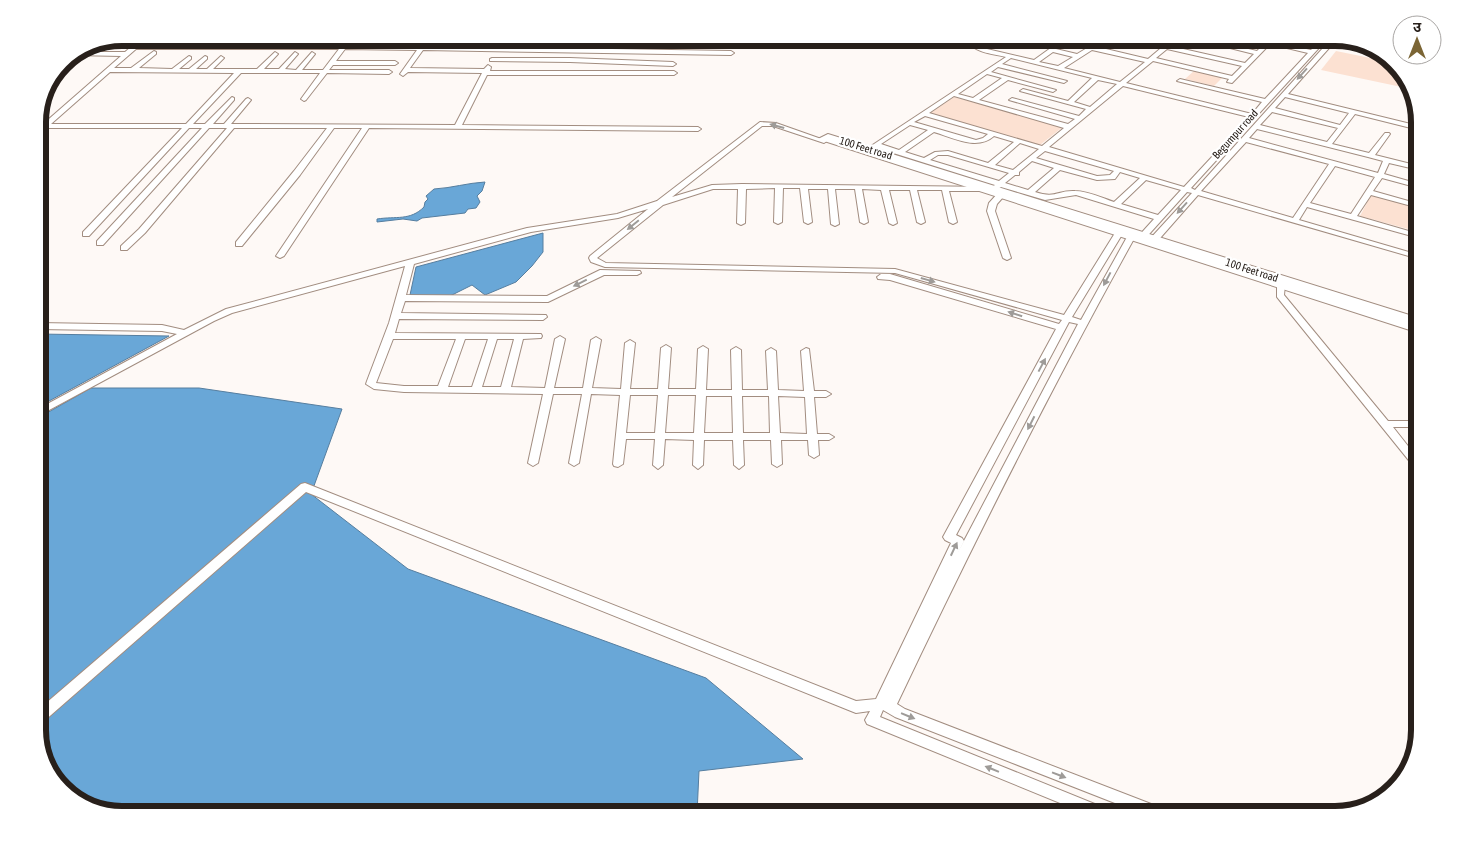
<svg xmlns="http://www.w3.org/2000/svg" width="1457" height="852" font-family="'Asap Condensed','Noto Sans Devanagari',sans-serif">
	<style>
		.green { fill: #fce1d2 }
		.water { fill: #69a7d7; stroke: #567e9f }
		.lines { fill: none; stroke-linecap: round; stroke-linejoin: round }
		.street-casing { stroke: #a28d80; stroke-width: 2 }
		.secondary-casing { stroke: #a28d80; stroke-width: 2 }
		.street { fill: #fff; fill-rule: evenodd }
		.secondary { fill: #fff; fill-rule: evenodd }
		.oneway { fill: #9e9b98 }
		.labels { text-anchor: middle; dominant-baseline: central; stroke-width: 4.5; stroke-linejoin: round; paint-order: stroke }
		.far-street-label { font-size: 11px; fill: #28201b; stroke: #fff }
		.rim { fill: none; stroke: #28201b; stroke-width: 6 }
	</style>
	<rect width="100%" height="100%" fill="#fef9f6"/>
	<!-- green -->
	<g class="green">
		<polygon points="1233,38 1262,42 1253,50 1226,45"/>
		<polygon points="1336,51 1390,62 1408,80 1411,89 1321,70"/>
		<polygon points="1195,70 1224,76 1214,86 1185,79"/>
		<polygon points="954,97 1063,127 1040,145 930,113"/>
		<polygon points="1371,195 1419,208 1419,232 1360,216"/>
	</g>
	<!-- water -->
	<g class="water">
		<path d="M485,182L482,191L477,196L480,202L476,208L468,209L465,213L422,218L417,221L403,219L377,222V219C396,216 410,221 424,207L425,202L428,199L426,196L434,189C452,188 467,183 485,182Z"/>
		<polygon points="543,233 543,252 532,266 516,282 485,295 472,285 450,296 410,295 416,267"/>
		<polygon points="38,334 169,336 38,407"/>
		<polygon points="91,388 199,388 342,409 311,494 408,569 706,678 803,759 699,771 697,814 122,814 80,803 49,772 38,735 38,418"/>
	</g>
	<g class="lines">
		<defs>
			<g id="street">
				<path d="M1173,38H1180L1170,46L1245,63L1254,54L1190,38H1201L1257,51L1265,43L1245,38L1267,41L1270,38H1276L1273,42L1311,50L1322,38H1328L1191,188L1195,190L1332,38H1338L1288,94L1419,126V130L1355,114L1332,144L1369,153L1385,133H1389L1390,134L1375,155L1419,166V170L1389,163L1384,174L1419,184V188L1382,178L1373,191L1419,204V208L1371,195L1357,216L1419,234V238L1307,207L1299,220L1419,255V259L1198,195L1154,245H1151L1147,243L1148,241L1192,193L1187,192L1142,242H1139L1135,240L1154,219L1076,195L1045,200L1001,187L994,191H949L957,222L953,224L949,222L942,190H917L925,222L921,224L917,222L910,190H889L897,223L893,225L889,223L881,190L862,189L868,222L864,224L860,222L855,189H835L839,224L835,226L831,224L828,189H808L812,222L808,224L804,222L800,188H783L782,222L778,224L774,222L775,188L746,189L745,223L741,225L737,223L738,189H713L663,205L597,258L606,263L895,269L1064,315L1115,233L1116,231H1122L1123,233L1072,317L1081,320L1127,237L1131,235H1134L1135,237C1050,390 972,546 897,704L905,709L1164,809L1166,814H1143L895,717L883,710L880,717L1107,809L1109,814H1087L867,724L865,720L870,711L856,713L851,711L306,492L43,722L38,724V710L301,484L305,483L856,701L876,699L951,543L945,540L943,537L1056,329L890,280L878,279L877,277L881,274H890L1059,324L1062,320L895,273L605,267L591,262L589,258L590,256L648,209L618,218L531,232L414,264L406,295L547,296L600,270L640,271L641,273L637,275H604L548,302L405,301L401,313L546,315L547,317L543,320L399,319L395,333L541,334L542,336L541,338L523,339L511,387L545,388L555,339L560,336L565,339L554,388H583L591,340L596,337L601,340L592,388L621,389L625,343L630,340L635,343L630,389H658L661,348L666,345L671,348L668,389H696L698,349L703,346L708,349L706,390H732L731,350L736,347L741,350L742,390H768L766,351L771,348L776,351L778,390L804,391L801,351L806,348L809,349L814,391H826L831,394L826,397H814L817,434H829L834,437L829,440H818L819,455L814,458L809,455L808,440H781L782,464L777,467L772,464L771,440H743L744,465L739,469L734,465L733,440H704L703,465L698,469L693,465L694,440L665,439L663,465L658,469L653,465L655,439H626L623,464L618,467L614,466L613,464L620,395L591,394L579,463L574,466L569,463L582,394H553L538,463L533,466L528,463L543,394L404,392L374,389L366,384L367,381L389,323L405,266L232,313L214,321L38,416V409L177,334L162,331L38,329V323L162,325L184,330L226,309L527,228L617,214L657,201L760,122L776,123L827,141L824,143L773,126H762L672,197L712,185L742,184L992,187L995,185L871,146L1006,57C995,54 976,53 969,43L974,39H981L975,44L987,49L1034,60L1059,42L1051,39H1064L1148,59ZM1065,43L1087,48L1077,54L1056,49ZM1270,44L1308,53L1265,99L1180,79L1177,81L1262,102L1252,114L1126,83L1153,61L1229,79L1227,82L1232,83ZM1167,49L1242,66L1232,76L1156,58ZM1092,50L1145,62L1120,82L1064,68ZM1053,52L1073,57L1058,66L1039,62ZM1011,58L1092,78L1068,101L1023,89L1020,91L1086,109L1079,116L1012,98L1009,100L1075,119L1068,124L979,100L1008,80L1053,92L1056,90L991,72L998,67L1064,83L1067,81L1002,64ZM987,74L1002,78L973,98L958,94ZM1098,80L1117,84L1090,107L1074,102ZM1123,86L1249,117L1184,187L1049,147ZM954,96L1064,128L1042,146L929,113ZM1285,97L1349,113L1340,125L1275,108ZM1272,112L1338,128L1327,142L1260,125ZM925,116L988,134L983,138L976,140L914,122ZM910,125L928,130L899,150L881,144ZM1257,129L1368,157L1383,161L1378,173L1249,138ZM934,132C954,138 977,151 994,136L1014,142L988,163L948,151L935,152L924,158L905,152ZM1246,142L1329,164L1293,218L1201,191ZM1020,143L1039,149L1013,170L995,165ZM1045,151L1114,171L1110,175L1097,176L1036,158ZM938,155H948L1009,173L999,181L930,160ZM1032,161L1054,168L1028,190L1005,183L1015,175H1019V172ZM1335,166L1375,177L1351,214L1310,203ZM1060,170L1097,180L1115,179L1120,172L1140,178L1114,202C1102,198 1088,191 1075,191C1057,190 1056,199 1035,192ZM1146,180L1181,190L1158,215L1121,204ZM1069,322L1078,324L955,558L964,541L962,538L956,535ZM393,339H456L438,386H404L376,383ZM465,339H488L472,387H448ZM497,339H514L501,387H482ZM630,395H658L655,433H626ZM668,395H696L694,433H665ZM706,396H732L733,433H704ZM742,396H769L770,433H743ZM778,396L805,397L807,434L780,433Z"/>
				<polygon points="567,41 734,42 737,44 734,46"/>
				<path d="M345,43L347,44V46H419L423,43L426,45L425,46L731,51L734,53L731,55L423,50L410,68L484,69L488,65L491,67L490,71H674L677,73L674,75H487L462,125L698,127L701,129L698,131L369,128L284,256L280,258L276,256L362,128H334L300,175L242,246H236V242L294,171L327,128H234L145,233L127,250H121V246L139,229L227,128H209L103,245H97V241L202,128H189L89,236H83V232L182,128H47L38,134V129L42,125L121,56L73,55L77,52H125L131,47L88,45L90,44L341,46ZM136,49H339L323,70H302L315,54L312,52L296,70L285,69L298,54L295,52L279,69H264L278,54L275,52L257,69H213L224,58L221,56L207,69H196L207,59V57L205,56L189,69H179L191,59V57L189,56L172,69L139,68L156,54V52L154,51L131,68H114ZM345,49L417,50L400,74L403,76L408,72L482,73L455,125L231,124L251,100L248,98L246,99L224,124H213L234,100V98L232,97L205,124H193L241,73H320L301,99L304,101L306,100L327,73L389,74L392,72L389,70H329L333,65H395L398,63L395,61H336ZM110,72L234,73L186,124H51Z"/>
				<polygon points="492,58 570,58 673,62 676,64 673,66 570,62 490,61 490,59"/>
				<polygon points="998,193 1001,193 1005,195 997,204 995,211 1011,258 1007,260 1003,258 987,211 989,203"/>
				<polygon points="1281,282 1285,285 1284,295 1388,421 1419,421 1419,427 1393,427 1419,460 1419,469 1415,468 1277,297 1277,285"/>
			</g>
			<polygon id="secondary" points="828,134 1419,318 1419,333 818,139"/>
		</defs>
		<!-- street casing -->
		<use href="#street" class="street-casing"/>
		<!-- secondary casing -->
		<use href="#secondary" class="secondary-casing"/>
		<!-- street -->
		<use href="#street" class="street"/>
		<!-- secondary -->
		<use href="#secondary" class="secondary"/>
	</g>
	<!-- one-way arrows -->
	<defs><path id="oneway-solid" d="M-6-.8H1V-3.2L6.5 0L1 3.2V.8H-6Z" transform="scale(1.25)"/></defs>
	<g class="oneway">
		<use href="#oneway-solid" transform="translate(1302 74) rotate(132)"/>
		<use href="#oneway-solid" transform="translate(777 126) rotate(-165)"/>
		<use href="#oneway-solid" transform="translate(1182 208) rotate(132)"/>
		<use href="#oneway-solid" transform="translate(633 225) rotate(141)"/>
		<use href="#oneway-solid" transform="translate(1107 279) rotate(118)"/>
		<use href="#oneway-solid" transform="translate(928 280) rotate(16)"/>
		<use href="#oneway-solid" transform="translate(580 283) rotate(154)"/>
		<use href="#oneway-solid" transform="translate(1015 314) rotate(-163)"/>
		<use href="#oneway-solid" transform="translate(1042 365) rotate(-62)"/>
		<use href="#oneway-solid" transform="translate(1031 423) rotate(117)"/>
		<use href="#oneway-solid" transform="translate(954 549) rotate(-65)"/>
		<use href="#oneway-solid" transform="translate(908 716) rotate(22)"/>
		<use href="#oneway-solid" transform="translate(992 769) rotate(-158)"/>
		<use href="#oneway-solid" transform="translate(1059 775) rotate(21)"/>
	</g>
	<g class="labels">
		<!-- far-street labels -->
		<g class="far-street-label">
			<text transform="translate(1235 134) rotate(-48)">Begumpur road</text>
			<text transform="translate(866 148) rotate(17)">100 Feet road</text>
			<text transform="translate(1252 270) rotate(18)">100 Feet road</text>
		</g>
	</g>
	<!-- crop -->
	<path d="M0 0H1457V852H0ZM122 46H1335A76 76 0 0 1 1411 122V730A76 76 0 0 1 1335 806H122A76 76 0 0 1 46 730V122A76 76 0 0 1 122 46Z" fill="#fff" fill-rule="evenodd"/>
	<path class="rim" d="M122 46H1335A76 76 0 0 1 1411 122V730A76 76 0 0 1 1335 806H122A76 76 0 0 1 46 730V122A76 76 0 0 1 122 46Z"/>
	<!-- north arrow -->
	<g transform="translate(1417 40)"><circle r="24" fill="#ffffff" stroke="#a9a6a4"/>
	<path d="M0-4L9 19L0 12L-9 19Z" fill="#7b6535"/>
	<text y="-8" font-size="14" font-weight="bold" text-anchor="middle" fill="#28201b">उ</text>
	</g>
</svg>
